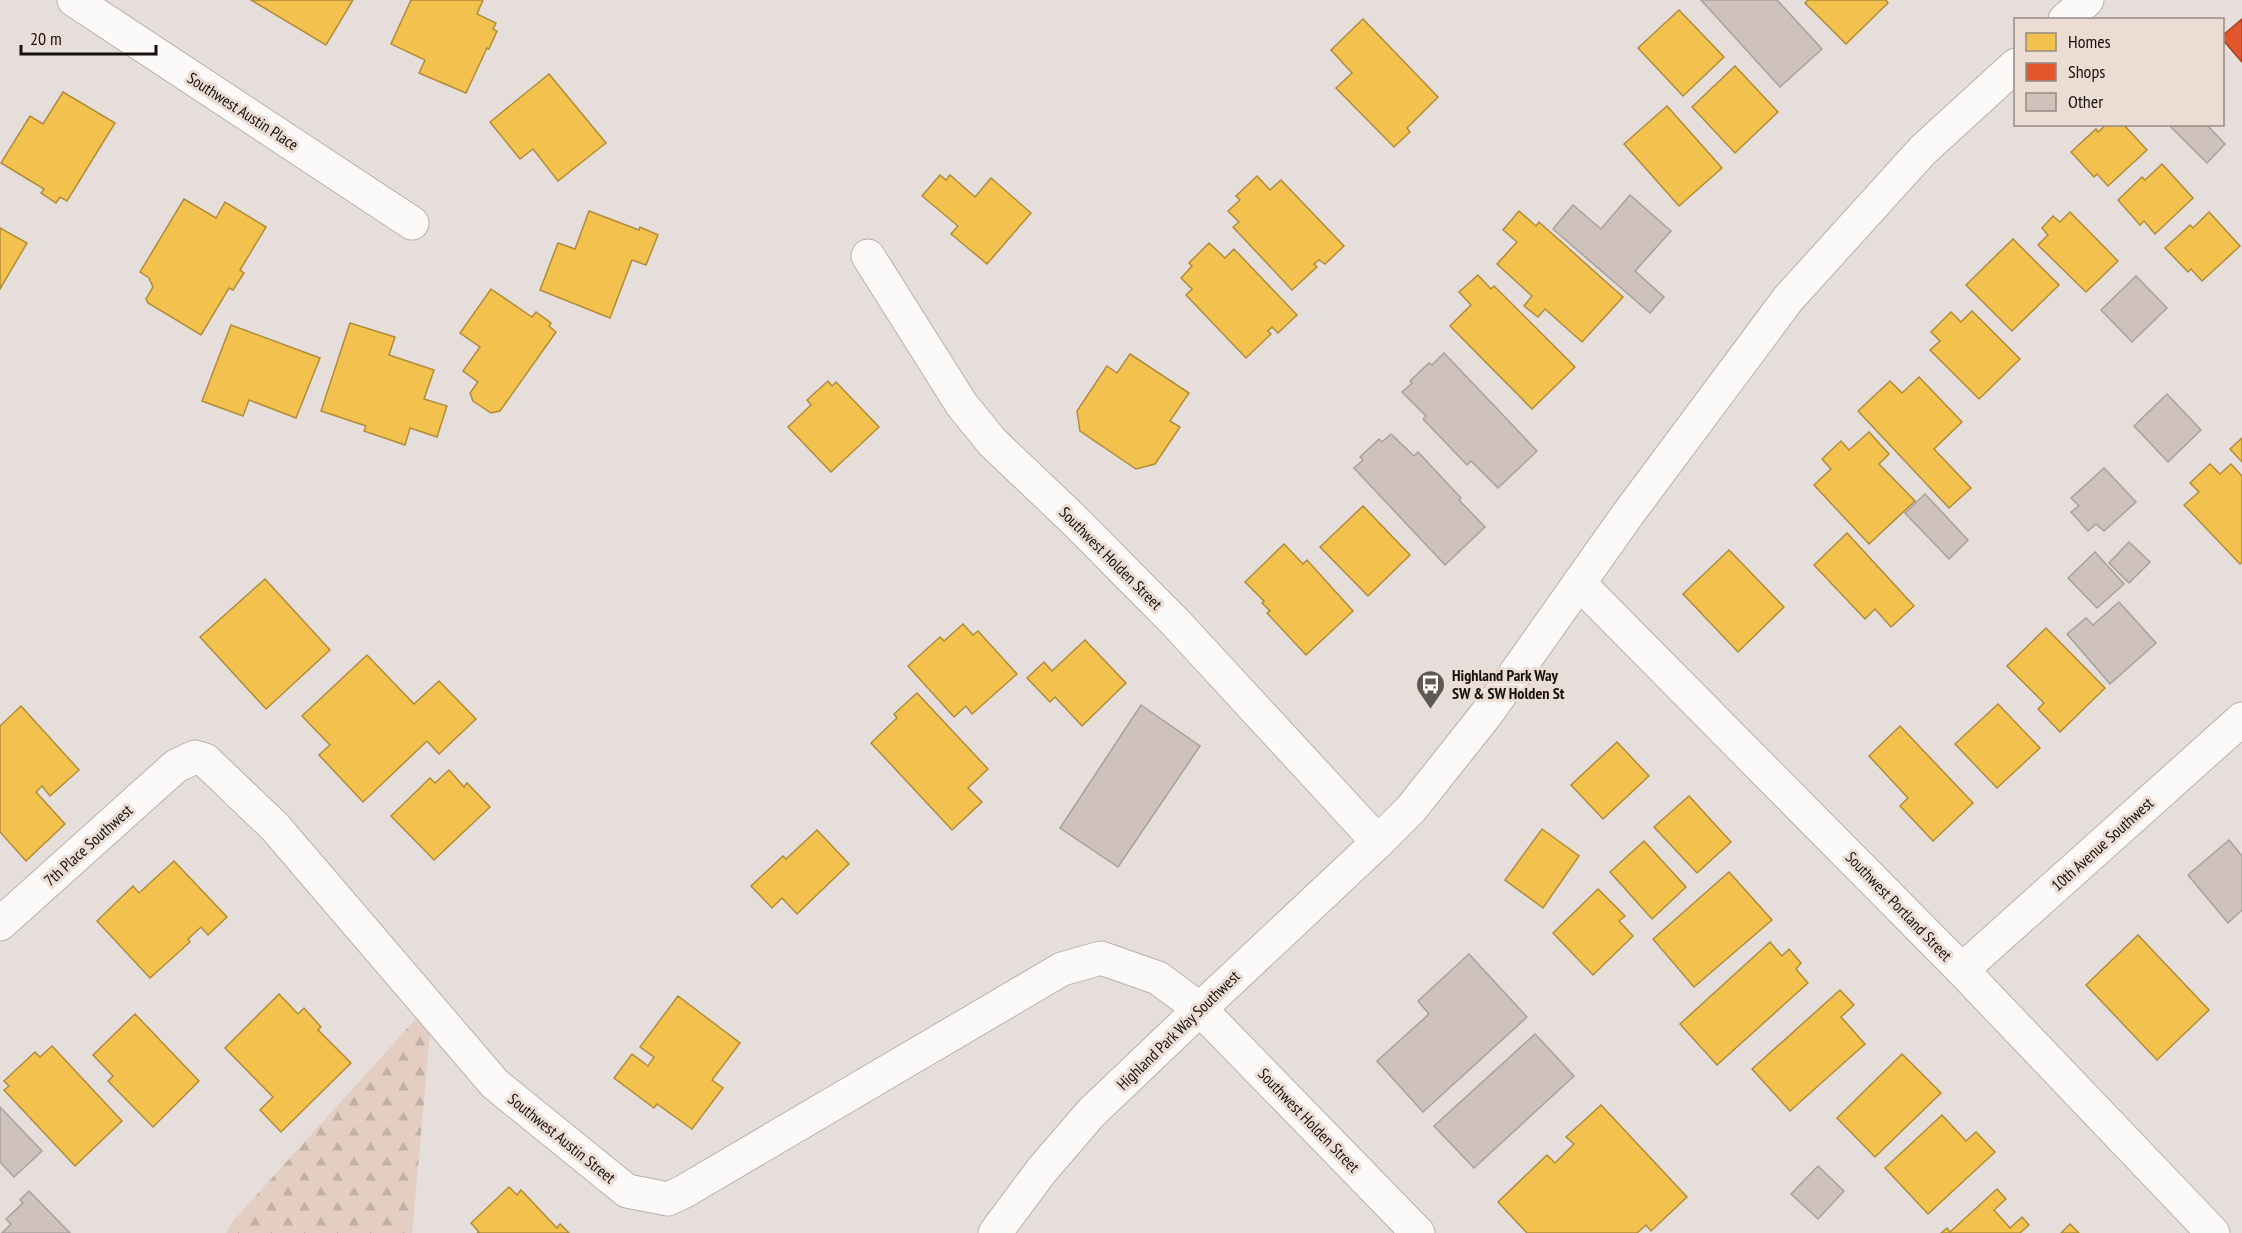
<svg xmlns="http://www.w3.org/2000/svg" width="2242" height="1233" font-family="'PT Sans Narrow',sans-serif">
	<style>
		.forest { fill: url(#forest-firs) }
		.homes { fill: #f2c14e; stroke: #b08c3a; stroke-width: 1.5 }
		.shops { fill: #e4572e; stroke: #a64224; stroke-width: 1.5 }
		.building { fill: #cfc2bb; stroke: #a7a19e; stroke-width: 1.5 }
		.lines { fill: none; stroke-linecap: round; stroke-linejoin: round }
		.minor-casing { stroke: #b7b1ad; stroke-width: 35 }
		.major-casing { stroke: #b7b1ad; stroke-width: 35 }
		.minor { stroke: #fbfaf9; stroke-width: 33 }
		.major { stroke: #fbfaf9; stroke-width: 33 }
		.labels { text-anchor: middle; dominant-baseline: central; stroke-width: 6; stroke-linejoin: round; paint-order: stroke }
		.street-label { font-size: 16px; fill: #15100d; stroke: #ecddd4 }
		.poi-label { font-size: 16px; font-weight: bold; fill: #15100d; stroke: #ecddd4; text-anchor: start }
	</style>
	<defs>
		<pattern id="forest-firs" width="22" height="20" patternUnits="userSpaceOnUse" patternTransform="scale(1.5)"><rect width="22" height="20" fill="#e3cec1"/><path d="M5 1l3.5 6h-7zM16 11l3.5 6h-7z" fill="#c2b0a5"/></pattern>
	</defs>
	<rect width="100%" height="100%" fill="#e6deda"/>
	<!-- forest -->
	<polygon class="forest" points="433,1000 412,1233 226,1233 233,1221"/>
	<!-- homes -->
	<g class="homes">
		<polygon points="251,0 353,0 326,45"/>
		<polygon points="411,0 483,0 477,14 496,23 493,29 497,31 489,49 487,48 466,93 419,73 425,60 391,44"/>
		<polygon points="1808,0 1886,0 1888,3 1846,44 1805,3"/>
		<polygon points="1679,10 1724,57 1683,96 1638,48"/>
		<polygon points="1363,19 1438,97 1407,128 1410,132 1394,147 1336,88 1352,73 1331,50"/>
		<polygon points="1735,66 1778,112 1735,153 1692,107"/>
		<polygon points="549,74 606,143 558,181 533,149 520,159 490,122"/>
		<polygon points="63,92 115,123 67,201 60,197 56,203 41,193 44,189 1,163 30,116 43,124"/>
		<polygon points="1667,106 1722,168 1679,206 1624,144"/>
		<polygon points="2107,124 2123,124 2147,150 2108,186 2097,174 2094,177 2071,152 2096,129 2098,132"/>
		<polygon points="2162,164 2193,198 2155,234 2144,221 2140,225 2118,200 2142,177 2145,180"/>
		<polygon points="940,175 946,180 950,175 975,197 991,178 1031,213 987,264 951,234 958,226 922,196"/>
		<polygon points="1257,176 1270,190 1281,180 1344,246 1325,264 1319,260 1314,264 1317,267 1292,290 1233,227 1239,222 1228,211 1240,200 1236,196"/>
		<polygon points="184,199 216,218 225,202 266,227 240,270 244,273 233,290 229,288 201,335 148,303 146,299 153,287 149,278 140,272"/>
		<polygon points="589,211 639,230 640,227 658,235 646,265 632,260 610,318 540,290 558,243 575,249"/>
		<polygon points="1519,211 1536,226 1539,222 1623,297 1582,342 1545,309 1538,317 1524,306 1532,296 1497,264 1517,242 1503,230"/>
		<polygon points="2070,212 2118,261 2086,292 2038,245 2048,235 2042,228 2053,216 2060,222"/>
		<polygon points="2209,212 2240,246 2202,281 2191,269 2188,272 2165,248 2190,225 2193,228"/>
		<polygon points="0,228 27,243 0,289"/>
		<polygon points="2013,239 2059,285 2012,331 1966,285"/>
		<polygon points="1209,243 1225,258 1234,249 1297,315 1278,333 1272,327 1268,331 1271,334 1246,358 1186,295 1192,289 1181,278 1192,266 1189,263"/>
		<polygon points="1478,275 1491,289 1494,286 1575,367 1532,409 1450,326 1471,305 1459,292"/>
		<polygon points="491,289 532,317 536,312 551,323 549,326 556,332 500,411 491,413 473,401 470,393 478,382 463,371 480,347 460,333"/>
		<polygon points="1972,311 2020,359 1979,399 1930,350 1940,341 1931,332 1951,312 1961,322"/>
		<polygon points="350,323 395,337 389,355 434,370 424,399 447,406 437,437 410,428 405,445 364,431 366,426 321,411"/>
		<polygon points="231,325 320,358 296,418 249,400 243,416 202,401"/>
		<polygon points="1130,354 1189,393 1170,421 1180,427 1155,464 1136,469 1080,431 1077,411 1107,366 1117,373"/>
		<polygon points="1919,377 1962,422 1934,449 1971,488 1949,508 1858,411 1890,381 1902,393"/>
		<polygon points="828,381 832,386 836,382 879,427 831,472 788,427 811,405 807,400"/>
		<polygon points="1869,432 1889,454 1879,464 1915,501 1869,544 1814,485 1831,469 1822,459 1841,441 1849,450"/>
		<polygon points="2242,438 2242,462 2230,449"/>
		<polygon points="2210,464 2220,474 2231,464 2242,476 2242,562 2240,564 2184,505 2199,492 2190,483"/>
		<polygon points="1363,506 1410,555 1368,596 1320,547"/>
		<polygon points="1847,533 1914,606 1891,627 1875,609 1865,619 1814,565"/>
		<polygon points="1284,544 1303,564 1307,560 1353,611 1306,655 1267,613 1270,611 1262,603 1264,601 1245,582"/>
		<polygon points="1729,550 1784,607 1738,652 1683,594"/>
		<polygon points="265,579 330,650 266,709 200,637"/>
		<polygon points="963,624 973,635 978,631 1017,674 972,714 966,706 954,717 908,666 940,637 944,641"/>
		<polygon points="2046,628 2105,688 2060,732 2038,709 2044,703 2007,666"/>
		<polygon points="1085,640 1126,683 1082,726 1055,697 1050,702 1027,678 1044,662 1052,671"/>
		<polygon points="367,655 414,704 439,681 476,719 439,754 427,741 363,802 319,755 330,745 302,716"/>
		<polygon points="917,693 988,769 968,788 982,802 952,830 871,743 897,718 894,714"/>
		<polygon points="1998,704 2040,748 1997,788 1955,744"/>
		<polygon points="21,706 79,770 50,796 42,786 36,792 65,824 26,861 0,832 0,726"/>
		<polygon points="1900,726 1973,803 1933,841 1900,806 1908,798 1869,756"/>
		<polygon points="1617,742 1649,776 1603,819 1571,785"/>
		<polygon points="449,770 464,787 467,783 490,807 434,860 391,816 430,778 435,783"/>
		<polygon points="1689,796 1731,842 1697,873 1654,827"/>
		<polygon points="1542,829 1579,856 1543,908 1505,880"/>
		<polygon points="817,830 849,864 797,914 782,898 772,908 751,886 783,856 786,859"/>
		<polygon points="1644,841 1686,887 1652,919 1610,872"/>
		<polygon points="174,861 227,917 208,935 201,927 188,939 190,942 150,978 97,921 133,886 139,893"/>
		<polygon points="1729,872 1772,920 1694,987 1653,939"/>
		<polygon points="1598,889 1625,916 1619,921 1633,936 1593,975 1553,933"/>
		<polygon points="2138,935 2209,1010 2157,1060 2086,985"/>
		<polygon points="1770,942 1782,956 1789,949 1801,963 1796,969 1808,983 1717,1065 1680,1024"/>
		<polygon points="1840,990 1854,1005 1841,1017 1865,1044 1790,1111 1752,1069"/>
		<polygon points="279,994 298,1014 304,1008 321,1027 318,1030 351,1063 281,1132 260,1110 273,1097 225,1048"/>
		<polygon points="678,996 740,1043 712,1080 723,1088 692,1129 657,1104 654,1108 614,1078 632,1054 648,1066 654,1057 640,1047"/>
		<polygon points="135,1014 199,1081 153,1127 108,1081 113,1076 93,1055"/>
		<polygon points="52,1046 122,1121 75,1166 4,1090 9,1086 4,1081 35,1052 40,1057"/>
		<polygon points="1902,1054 1941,1093 1875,1157 1837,1118"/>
		<polygon points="1601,1105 1687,1197 1651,1231 1646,1225 1637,1233 1527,1233 1498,1202 1547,1155 1555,1163 1574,1144 1566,1137"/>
		<polygon points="1942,1115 1966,1141 1976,1132 1995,1152 1928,1214 1885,1168"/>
		<polygon points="509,1187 517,1195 521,1190 557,1228 560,1224 569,1233 477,1233 479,1232 471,1223"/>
		<polygon points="1997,1189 2006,1199 1994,1210 2010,1228 2022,1217 2029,1225 2020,1233 1941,1233 1947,1228 1950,1232"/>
		<polygon points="2070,1224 2079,1233 2061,1233"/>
	</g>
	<!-- shops -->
	<polygon class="shops" points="2242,19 2242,62 2222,39 2222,36"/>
	<!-- building -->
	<g class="building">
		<polygon points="1701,0 1777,0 1822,49 1780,87"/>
		<polygon points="2168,124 2206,124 2225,144 2207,163"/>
		<polygon points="1630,195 1671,231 1635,271 1664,297 1650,313 1553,229 1573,205 1601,229"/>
		<polygon points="2136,276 2167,308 2132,342 2101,310"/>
		<polygon points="1444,353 1537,451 1498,488 1471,461 1467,465 1423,419 1426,416 1402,392 1412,383 1410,381 1429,363 1432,365"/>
		<polygon points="2167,394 2201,430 2168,462 2134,426"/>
		<polygon points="1391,434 1414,456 1418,452 1461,498 1459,500 1485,527 1445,565 1354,468 1363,460 1360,457 1379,439 1382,442"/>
		<polygon points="2104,468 2136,502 2104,531 2096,524 2088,531 2071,512 2079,506 2071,498"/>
		<polygon points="1925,494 1968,540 1949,559 1905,513"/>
		<polygon points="2129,542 2150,562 2129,583 2109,563"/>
		<polygon points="2095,552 2124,584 2097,608 2068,578"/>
		<polygon points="2119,602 2156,643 2110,684 2067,634 2086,618 2093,625"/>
		<polygon points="1141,705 1200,746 1118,867 1060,828"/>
		<polygon points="2229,840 2242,856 2242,910 2228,923 2188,875"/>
		<polygon points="1469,954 1527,1017 1423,1112 1377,1061 1429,1014 1418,1001"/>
		<polygon points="1535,1034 1574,1076 1474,1168 1434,1126"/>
		<polygon points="0,1107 42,1151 14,1177 0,1162"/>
		<polygon points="1818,1166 1844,1191 1818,1219 1791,1194"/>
		<polygon points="29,1191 70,1233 2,1233 11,1224 6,1219 23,1203 20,1200"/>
	</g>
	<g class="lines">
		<defs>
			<g id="minor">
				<polyline points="74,0 412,223"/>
				<polyline points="2065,20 2087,0"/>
				<polyline points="868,256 962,405 993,443 1073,519 1176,623 1378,842"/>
				<polyline points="1579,583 1962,970 2213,1233"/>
				<polyline points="0,924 176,766 195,757 205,760 275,827 495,1084 627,1191 668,1199 683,1192 1062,969 1101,958 1158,978 1200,1009 1418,1233"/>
				<polyline points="1962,970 2242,719"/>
				<polyline points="1200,1009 1378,842 1411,809 1488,712 1628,514 1788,299 1923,150 2016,65"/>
			</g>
			<polyline id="major" points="995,1233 1042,1170 1091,1113 1200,1009"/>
		</defs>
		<!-- minor casing -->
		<use href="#minor" class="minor-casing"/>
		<!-- major casing -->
		<use href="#major" class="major-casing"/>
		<!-- minor -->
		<use href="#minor" class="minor"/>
		<!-- major -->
		<use href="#major" class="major"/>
	</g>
	<!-- icons -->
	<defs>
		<symbol id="bus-pin" viewBox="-11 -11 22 30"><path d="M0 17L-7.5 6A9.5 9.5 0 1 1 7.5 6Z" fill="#5e5855" stroke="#ecddd4"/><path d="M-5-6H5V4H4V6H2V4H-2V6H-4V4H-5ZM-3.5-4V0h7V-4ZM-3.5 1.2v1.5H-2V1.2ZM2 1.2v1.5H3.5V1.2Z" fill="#fff"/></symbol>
	</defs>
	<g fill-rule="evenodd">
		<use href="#bus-pin" x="1414" y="668" width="33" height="45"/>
	</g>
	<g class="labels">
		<!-- street labels -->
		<g class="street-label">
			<text transform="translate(243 111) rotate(33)">Southwest Austin Place</text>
			<text transform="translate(1111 558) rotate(45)">Southwest Holden Street</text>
			<text transform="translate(2102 844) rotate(-42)">10th Avenue Southwest</text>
			<text transform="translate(88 845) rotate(-42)">7th Place Southwest</text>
			<text transform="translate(1899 906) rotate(46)">Southwest Portland Street</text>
			<text transform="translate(1178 1030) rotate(-44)">Highland Park Way Southwest</text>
			<text transform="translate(1309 1120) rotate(46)">Southwest Holden Street</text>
			<text transform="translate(562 1138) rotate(39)">Southwest Austin Street</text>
		</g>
		<!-- poi labels -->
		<g class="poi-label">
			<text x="1452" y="675">Highland Park Way<tspan x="1452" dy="18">SW &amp; SW Holden St</tspan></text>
		</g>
	</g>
	<!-- legend -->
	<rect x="2014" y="18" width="210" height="108" fill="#ecddd4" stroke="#968b84" stroke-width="1.5"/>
	<rect x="2026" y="33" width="30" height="18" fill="#f2c14e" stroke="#968b84" stroke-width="1.5"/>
	<text x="2068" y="48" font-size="18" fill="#15100d">Homes</text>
	<rect x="2026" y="63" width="30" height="18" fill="#e4572e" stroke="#968b84" stroke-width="1.5"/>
	<text x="2068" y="78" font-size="18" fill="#15100d">Shops</text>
	<rect x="2026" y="93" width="30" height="18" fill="#cfc2bb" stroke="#968b84" stroke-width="1.5"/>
	<text x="2068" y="108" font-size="18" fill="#15100d">Other</text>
	<!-- scale -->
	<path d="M21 45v9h135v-9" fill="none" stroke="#15100d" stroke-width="3"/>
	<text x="30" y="45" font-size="18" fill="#15100d" stroke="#ecddd4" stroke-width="4.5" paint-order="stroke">20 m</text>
</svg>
